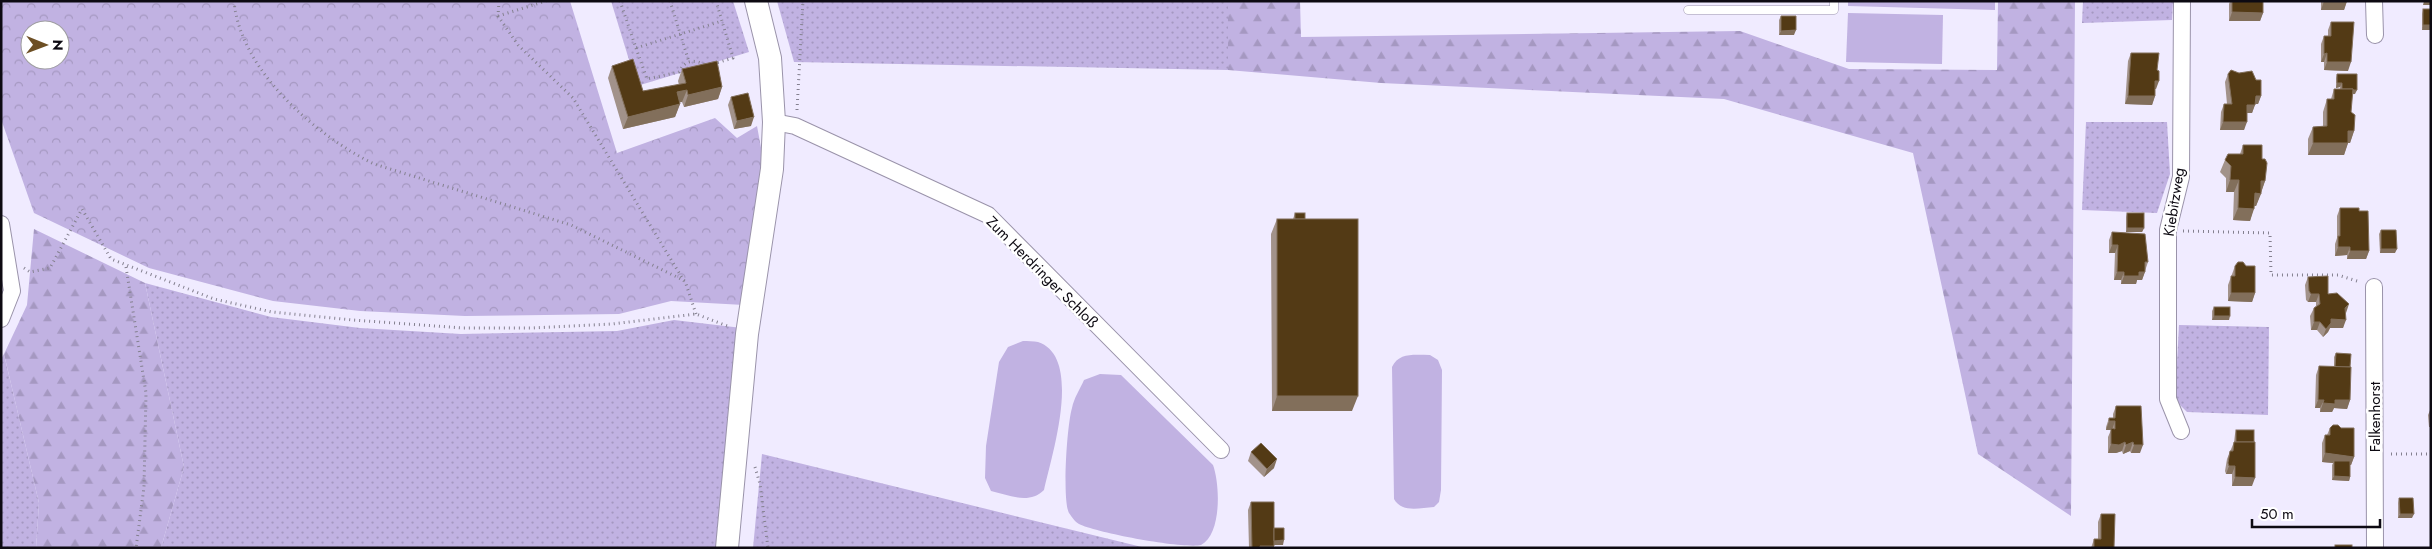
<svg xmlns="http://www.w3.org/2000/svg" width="2432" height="549" font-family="Jost,sans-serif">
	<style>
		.grass { fill: url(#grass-dots) }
		.forest { fill: url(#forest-firs) }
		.park { fill: url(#park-crowns); fill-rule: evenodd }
		.pitch { fill: #c1b2e2 }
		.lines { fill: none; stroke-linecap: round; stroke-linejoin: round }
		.lane-casing { stroke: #9a93aa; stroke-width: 9 }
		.street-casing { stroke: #9a93aa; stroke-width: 18 }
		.secondary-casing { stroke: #9a93aa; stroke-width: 24 }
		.path { stroke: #84808f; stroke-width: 3; stroke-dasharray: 1 4; stroke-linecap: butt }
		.lane { stroke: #fff; stroke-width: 8 }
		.street { stroke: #fff; stroke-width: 16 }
		.secondary { stroke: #fff; stroke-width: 22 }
		.wall { fill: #a2928a }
		.shaded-wall { fill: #826f5b }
		.building { fill: #533a15; stroke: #826f5b }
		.labels { text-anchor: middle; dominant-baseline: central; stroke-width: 5; stroke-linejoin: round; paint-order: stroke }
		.street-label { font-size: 15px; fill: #0d0a12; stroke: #fff }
	</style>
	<defs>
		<pattern id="grass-dots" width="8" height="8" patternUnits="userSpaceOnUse" patternTransform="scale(1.25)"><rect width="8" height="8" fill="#c1b2e2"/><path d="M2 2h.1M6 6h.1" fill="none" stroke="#a598c1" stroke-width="1.8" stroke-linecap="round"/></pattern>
		<pattern id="forest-firs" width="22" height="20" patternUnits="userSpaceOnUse" patternTransform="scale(1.25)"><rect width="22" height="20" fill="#c1b2e2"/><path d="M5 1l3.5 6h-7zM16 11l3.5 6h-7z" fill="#a598c1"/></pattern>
		<pattern id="park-crowns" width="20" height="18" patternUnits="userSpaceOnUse" patternTransform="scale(1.25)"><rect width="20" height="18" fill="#c1b2e2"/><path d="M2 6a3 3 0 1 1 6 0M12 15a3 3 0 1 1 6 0" fill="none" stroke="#a598c1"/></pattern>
	</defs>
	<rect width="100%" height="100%" fill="#f0ebff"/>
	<!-- grass -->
	<g class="grass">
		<polygon points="611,1 733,1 749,52 637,86"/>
		<polygon points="777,1 1228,1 1228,70 794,62"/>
		<polygon points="2083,1 2173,1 2172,20 2082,23"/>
		<polygon points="2086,122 2167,122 2170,174 2157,213 2082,210"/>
		<polygon points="145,283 271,317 360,328 461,334 617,331 674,320 742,328 721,548 161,548 184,467"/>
		<polygon points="2179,325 2269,327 2268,415 2187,412 2175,400"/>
		<polygon points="4,354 39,503 36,548 1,548 1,359"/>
		<polygon points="762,454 1146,548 753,548"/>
	</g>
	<!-- forest -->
	<g class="forest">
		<polygon points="1228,1 1300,1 1301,37 1740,31 1849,69 1997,70 1998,1 2075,1 2071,516 1978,454 1913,153 1724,99 1381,83 1228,70"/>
		<polygon points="34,229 145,283 184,467 161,548 36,548 39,503 4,354 27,305"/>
	</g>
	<!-- park -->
	<path class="park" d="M1,1H570L617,153L715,118L737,138L757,126L764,164L744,305L671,301L619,314L465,316L360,311L273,301L149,268L34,213L1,119ZM30,30H60V60H30Z"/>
	<!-- pitch -->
	<g class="pitch">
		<polygon points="1848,1 1995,1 1995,10 1848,6"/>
		<polygon points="1848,13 1943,15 1942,64 1846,62"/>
		<path d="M1023,341C1027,341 1034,341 1038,342C1084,357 1051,457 1044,490C1029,505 1009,495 991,491L985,478L986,446L999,362L1008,347Z"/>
		<path d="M1430,355L1438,360L1442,370L1441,490L1439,502L1434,507C1419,508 1402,513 1394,499L1392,367C1399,352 1415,355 1430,355Z"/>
		<path d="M1100,374L1121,375L1213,465C1220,484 1222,534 1201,545C1184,549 1097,533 1079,524C1075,522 1072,517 1069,513C1062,500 1067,424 1072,408C1074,398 1080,389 1084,380Z"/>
	</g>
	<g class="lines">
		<defs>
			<polyline id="lane" points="1688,10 1834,10 1834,1"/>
			<g id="street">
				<polyline points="2374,1 2375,35"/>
				<polyline points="774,122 795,126 988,215 1221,450"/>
				<polyline points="1,224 12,291 1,319"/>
				<polyline points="2374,287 2375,548"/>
				<polyline points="2181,431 2168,399 2168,230 2181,177 2182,1"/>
			</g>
			<polyline id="secondary" points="727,548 747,334 772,169 774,122 770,58 756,1"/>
		</defs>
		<!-- lane casing -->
		<use href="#lane" class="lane-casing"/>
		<!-- street casing -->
		<use href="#street" class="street-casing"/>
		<!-- secondary casing -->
		<use href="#secondary" class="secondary-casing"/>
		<!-- path -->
		<g class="path">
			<path d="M234,1C240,70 315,135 374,164L571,225L685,281L696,314"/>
			<polyline points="499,1 498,16 518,45 573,98 684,281"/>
			<polyline points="620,1 636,48 722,21 716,1"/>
			<polyline points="670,1 689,62"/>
			<polyline points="498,16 546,1"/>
			<path d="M636,48L647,79L679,72C685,59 696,59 707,66"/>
			<polyline points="713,64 733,58 722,21"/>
			<polyline points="797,110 803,1"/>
			<polyline points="2183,231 2270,233 2271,275 2338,275 2360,282"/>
			<polyline points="126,267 146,393 144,487 136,548"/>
			<polyline points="24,268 30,272 50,268 82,209 111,259 214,299 272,312 353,320 463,328 532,328 612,324 696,314 730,327"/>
			<polyline points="2391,454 2431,454"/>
			<polyline points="755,467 760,484 768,548"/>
		</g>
		<!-- lane -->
		<use href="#lane" class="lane"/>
		<!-- street -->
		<use href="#street" class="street"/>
		<!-- secondary -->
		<use href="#secondary" class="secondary"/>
	</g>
	<!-- wall -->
	<g class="wall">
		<polygon points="2230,1 2263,1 2263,13 2260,21 2229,21 2229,4"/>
		<polygon points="2321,1 2347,1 2344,10 2321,10"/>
		<polygon points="2423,9 2431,9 2422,30 2422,14"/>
		<polygon points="1781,16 1794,35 1779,35 1779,20"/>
		<polygon points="2331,22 2348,71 2324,70 2324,62 2321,62 2321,44 2324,36 2328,36 2328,30"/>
		<polygon points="2131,53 2157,70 2156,89 2155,89 2155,96 2152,105 2125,104 2128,61"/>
		<polygon points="612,66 643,91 679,85 678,81 682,69 722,87 718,99 684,107 682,102 679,102 680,104 675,117 623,129 608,78"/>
		<polygon points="2228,74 2261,96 2258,104 2255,104 2252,113 2247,113 2244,130 2220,130 2221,112 2224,104 2227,104 2225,82"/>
		<polygon points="2337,74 2355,94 2352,94 2351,112 2354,131 2350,143 2348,143 2344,155 2308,155 2308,139 2313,127 2323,126 2323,112 2327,99 2331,99 2334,89 2340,89 2340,87 2336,88 2336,78"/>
		<polygon points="731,97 751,126 734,129 728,105"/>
		<polygon points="2243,145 2262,159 2265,181 2256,206 2254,206 2250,221 2233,220 2234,192 2226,192 2226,178 2220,172 2225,160 2240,154"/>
		<polygon points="2340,208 2359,211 2369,251 2366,259 2347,259 2347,255 2335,256 2335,244 2337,238 2337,216"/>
		<polygon points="1295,213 1305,219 1352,411 1272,411 1271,234 1277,219 1293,219"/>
		<polygon points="2127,213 2144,228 2142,232 2126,232 2126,217"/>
		<polygon points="2381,230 2395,253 2380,253 2379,234"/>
		<polygon points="2112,232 2148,262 2142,280 2137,280 2136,284 2121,284 2121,280 2114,280 2115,253 2109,253 2109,240"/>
		<polygon points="2235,266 2255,293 2252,302 2228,301 2228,285"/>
		<polygon points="2308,277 2328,294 2346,313 2343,328 2330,328 2328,332 2323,337 2317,330 2311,330 2310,316 2314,308 2316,306 2316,302 2308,302 2306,300 2305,285"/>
		<polygon points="2214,307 2229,320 2212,320 2212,311"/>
		<polygon points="2336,353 2350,400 2347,409 2334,408 2332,412 2320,412 2320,408 2315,408 2316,375 2319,366 2334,367 2334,357"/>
		<polygon points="2116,406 2140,453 2131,453 2130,451 2123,454 2122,451 2116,453 2108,453 2108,437 2111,430 2106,430 2106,427 2109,418 2113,418 2113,414"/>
		<polygon points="2431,408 2431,427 2429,427 2428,415"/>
		<polygon points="2330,428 2354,457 2351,465 2350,465 2350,477 2349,481 2332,480 2332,465 2333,463 2322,462 2322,443 2325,435 2327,435"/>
		<polygon points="2236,430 2252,486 2232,486 2232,474 2226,474 2225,471 2227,459 2234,442 2235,434"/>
		<polygon points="1251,452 1274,468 1264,477 1248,461"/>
		<polygon points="2399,498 2412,518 2398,518 2398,503"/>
		<polygon points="1251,502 1274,528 1283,545 1274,545 1274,548 1249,548 1248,510"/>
		<polygon points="2101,514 2114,548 2091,548 2094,539 2098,539 2098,522"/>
	</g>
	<!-- shaded-wall -->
	<g class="shaded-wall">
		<polygon points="2324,1 2347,1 2344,10 2321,10"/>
		<polygon points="2424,1 2431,1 2431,5 2423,5"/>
		<polygon points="2232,12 2263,13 2260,21 2229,21"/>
		<polygon points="2423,25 2431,25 2431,30 2422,30"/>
		<polygon points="1796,30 1794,35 1779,35 1781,31"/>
		<polygon points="2327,53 2324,62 2321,62 2324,54"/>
		<polygon points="2327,62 2351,62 2348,71 2324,70"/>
		<polygon points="2155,81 2159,81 2156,89 2152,89"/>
		<polygon points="2337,83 2342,83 2340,87 2336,88"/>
		<polygon points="722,87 718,99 684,107 688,95"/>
		<polygon points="687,90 682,102 672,104 677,92"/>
		<polygon points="2342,90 2357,90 2355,94 2340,95"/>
		<polygon points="2128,96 2155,96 2152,105 2125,104"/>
		<polygon points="2256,96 2261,96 2258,104 2252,104"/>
		<polygon points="680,104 675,117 623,129 628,117"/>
		<polygon points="2247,105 2255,105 2252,113 2244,113"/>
		<polygon points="754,117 751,126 734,129 737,121"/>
		<polygon points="2223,122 2247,122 2244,130 2220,130"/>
		<polygon points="2348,131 2354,131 2350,143 2343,143"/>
		<polygon points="2313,143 2348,143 2344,155 2308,155"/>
		<polygon points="2230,180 2239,180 2234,192 2226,192"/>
		<polygon points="2261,181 2265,181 2261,193"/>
		<polygon points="2255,193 2261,194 2256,206 2250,205"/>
		<polygon points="2238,208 2254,209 2250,221 2233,220"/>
		<polygon points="2127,228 2144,228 2142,232 2126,232"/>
		<polygon points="2112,245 2118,245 2115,253 2109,253"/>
		<polygon points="2338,247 2350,247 2347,255 2335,256"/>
		<polygon points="2381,249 2397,249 2395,253 2380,253"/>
		<polygon points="2350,251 2369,251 2366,259 2347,259"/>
		<polygon points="2117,272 2124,272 2121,280 2114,280"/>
		<polygon points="2139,272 2145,272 2142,280 2137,280 2136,284 2121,284 2124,276"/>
		<polygon points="2231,293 2255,293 2252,302 2228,301"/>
		<polygon points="2311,294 2319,294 2316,302 2308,302"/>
		<polygon points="2349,304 2346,313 2342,317 2345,308"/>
		<polygon points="2214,316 2230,316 2229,320 2212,320"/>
		<polygon points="2331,319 2346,320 2343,328 2330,328 2328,332 2323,337 2326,329"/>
		<polygon points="2314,322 2320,322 2317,330 2311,330"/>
		<polygon points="1277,396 1358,396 1352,411 1272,411"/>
		<polygon points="2318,400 2324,400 2320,408 2315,408"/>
		<polygon points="2335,400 2350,400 2347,409 2334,408 2332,412 2320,412 2323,403"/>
		<polygon points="2109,421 2115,421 2112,430 2106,430"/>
		<polygon points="2125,442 2122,451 2116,453 2108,453 2111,444"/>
		<polygon points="2133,442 2130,451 2123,454 2126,445"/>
		<polygon points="2134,445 2143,445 2140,453 2131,453"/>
		<polygon points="2325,453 2354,457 2351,465 2334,463 2334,461 2333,463 2322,462"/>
		<polygon points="1277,459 1274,468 1264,477 1267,469"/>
		<polygon points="2229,466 2235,466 2232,474 2226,474"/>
		<polygon points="2334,476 2350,477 2349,481 2332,480"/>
		<polygon points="2235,477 2255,478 2252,486 2232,486"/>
		<polygon points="2400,514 2414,514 2412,518 2398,518"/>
		<polygon points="1284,540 1283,545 1272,545 1273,541"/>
		<polygon points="1260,546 1274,546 1274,548 1259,548"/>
	</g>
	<!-- building -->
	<g class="building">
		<polygon points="2232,1 2263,1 2263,13 2232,12"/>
		<rect x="2423" y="9" width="8" height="16"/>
		<polygon points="1781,16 1796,16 1796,30 1781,31"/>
		<polygon points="2331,22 2354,22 2351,62 2327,62 2327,53 2324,54 2324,36 2331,36"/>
		<polygon points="2131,53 2159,53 2157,70 2159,71 2159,81 2155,81 2155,96 2128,96"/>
		<polygon points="633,59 643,91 686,83 682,69 717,61 722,87 688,95 687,90 677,92 680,104 628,117 612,66"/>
		<polygon points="2231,70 2239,73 2252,71 2256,80 2261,80 2261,96 2256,96 2255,105 2247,105 2247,122 2223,122 2224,104 2232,104 2228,74"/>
		<polygon points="2337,74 2357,74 2357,90 2353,90 2353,89 2342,89 2342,83 2337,83"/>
		<polygon points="2334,89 2353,89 2351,112 2355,115 2354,131 2348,131 2348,143 2313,143 2313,127 2327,126 2327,99 2334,99"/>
		<polygon points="748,93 754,117 737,121 731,97"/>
		<polygon points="2243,145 2262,145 2262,159 2265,159 2267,163 2265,181 2261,181 2261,194 2255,193 2254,209 2238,208 2239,180 2230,180 2231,166 2225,160 2228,154 2243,154"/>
		<polygon points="2340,208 2359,208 2359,211 2368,211 2369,251 2350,251 2350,247 2338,247 2338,236 2340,236"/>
		<rect x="1295" y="213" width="10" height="6"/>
		<rect x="2127" y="213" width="17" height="15"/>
		<rect x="1277" y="219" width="81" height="177"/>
		<polygon points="2381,230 2396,230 2397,249 2381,249"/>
		<polygon points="2112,232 2145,234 2148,262 2145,262 2145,272 2139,272 2139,276 2124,276 2124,272 2117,272 2118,245 2112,245"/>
		<polygon points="2238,262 2243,262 2246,266 2255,266 2255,293 2231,293 2231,276 2235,276 2235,266"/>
		<polygon points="2328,276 2328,294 2337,293 2349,304 2345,308 2346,320 2331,319 2331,323 2326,329 2320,322 2314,322 2314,308 2320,304 2319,294 2311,294 2309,291 2308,277"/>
		<rect x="2214" y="307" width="16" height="9"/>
		<polygon points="2336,353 2351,354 2350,367 2335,367"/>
		<polygon points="2319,366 2351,367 2350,400 2335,400 2335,404 2323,403 2324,400 2318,400"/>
		<polygon points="2116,406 2141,406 2143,445 2134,445 2133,442 2126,445 2125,442 2119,445 2111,444 2111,428 2115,429 2115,421 2109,421 2109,418 2115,418"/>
		<polygon points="2333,425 2338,425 2341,428 2354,428 2354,457 2325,453 2325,435 2330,435 2330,428"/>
		<rect x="2236" y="430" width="18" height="12"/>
		<polygon points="2234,442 2255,442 2255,478 2235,477 2235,466 2229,466 2228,463 2230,451 2233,451"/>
		<polygon points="1261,443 1277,459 1267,469 1251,452"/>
		<polygon points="2334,461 2350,461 2350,477 2334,476"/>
		<polygon points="2399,498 2413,498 2414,514 2400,514"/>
		<polygon points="1251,502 1274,502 1274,546 1260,546 1260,548 1252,548"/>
		<polygon points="2101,514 2115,514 2114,548 2094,548 2094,539 2101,539"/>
		<polygon points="1274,528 1284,528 1284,540 1274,541"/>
		<rect x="2335" y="545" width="17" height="3"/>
	</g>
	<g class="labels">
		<!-- street labels -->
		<g class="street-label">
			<text transform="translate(2174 202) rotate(-81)">Kiebitzweg</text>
			<text transform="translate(1042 272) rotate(45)">Zum Herdringer Schloß</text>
			<text transform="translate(2375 417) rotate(-90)">Falkenhorst</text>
		</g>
	</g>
	<!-- border -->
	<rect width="2432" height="549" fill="none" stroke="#0d0a12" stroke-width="5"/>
	<!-- north arrow -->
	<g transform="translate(45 45) rotate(91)"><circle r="24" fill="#ffffff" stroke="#9e9da0"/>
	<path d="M0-4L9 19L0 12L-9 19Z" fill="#6d4f24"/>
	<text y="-8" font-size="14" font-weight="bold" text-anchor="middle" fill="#0d0a12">N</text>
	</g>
	<!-- scale -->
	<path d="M2252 519v8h128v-8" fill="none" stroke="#0d0a12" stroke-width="2.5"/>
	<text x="2260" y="519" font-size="15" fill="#0d0a12" stroke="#ffffff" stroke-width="4" paint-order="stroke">50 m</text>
</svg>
